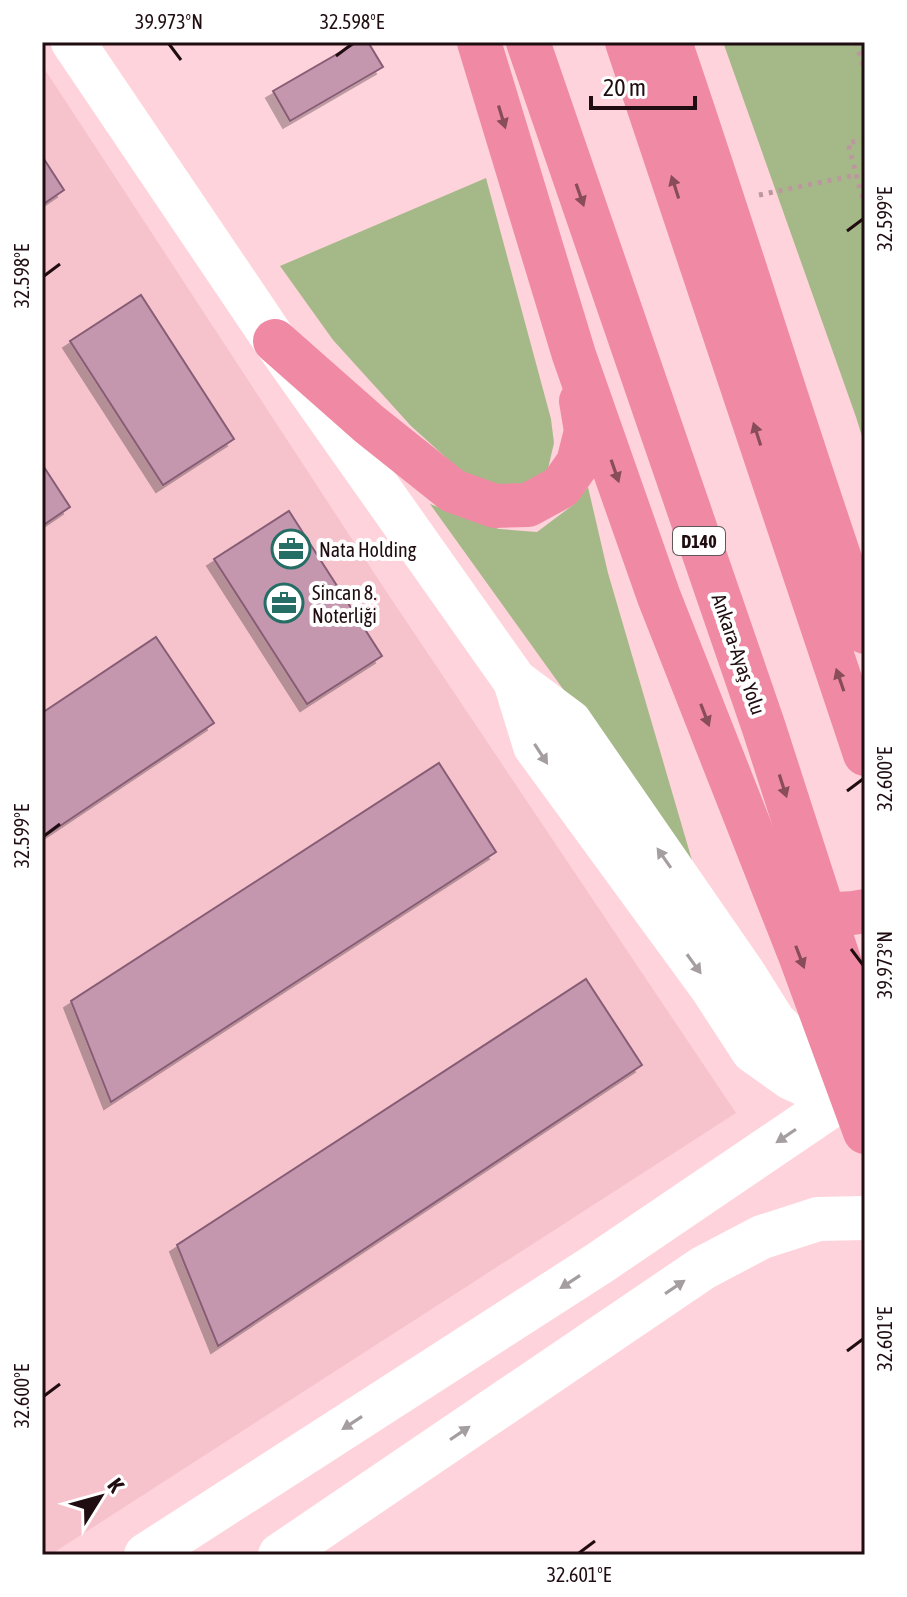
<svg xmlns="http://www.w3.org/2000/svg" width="907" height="1597" font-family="'Asap Condensed',sans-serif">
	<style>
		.built { fill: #f6c3cd }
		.green { fill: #a5b988 }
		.building { fill: #c597af; stroke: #875d74; stroke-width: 2; filter: url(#shadow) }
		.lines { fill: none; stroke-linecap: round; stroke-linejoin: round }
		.path { stroke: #bc979e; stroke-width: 5; stroke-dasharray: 4 6; stroke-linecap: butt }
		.tertiary { stroke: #fff; stroke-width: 44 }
		.trunk { stroke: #f08aa4; stroke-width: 44 }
		.oneway { fill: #884c5a }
		.oneway2 { fill: #a59ea0 }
		.ticks { fill: none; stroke: #1f0d11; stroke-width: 3 }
		.labels { text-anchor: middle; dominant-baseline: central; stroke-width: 8; stroke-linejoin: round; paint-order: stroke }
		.shield { fill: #fff; stroke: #625658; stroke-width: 2 }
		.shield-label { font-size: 18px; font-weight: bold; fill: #1f0d11 }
		.poi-label { font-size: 20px; fill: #1f0d11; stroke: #fff; text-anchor: start }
		.street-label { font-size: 20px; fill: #1f0d11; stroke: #fff }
		.neatline { fill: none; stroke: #1f0d11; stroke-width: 3 }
		.ticks-label { font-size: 20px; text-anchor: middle; fill: #1f0d11 }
	</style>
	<defs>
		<filter id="shadow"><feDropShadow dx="-7" dy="7" stdDeviation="0" flood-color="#0004"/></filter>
	</defs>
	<rect width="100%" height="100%" fill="#ffd3db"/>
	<!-- built -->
	<polygon class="built" points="42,65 384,588 736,1113 50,1555 42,1555"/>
	<!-- green -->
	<g class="green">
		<polygon points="723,42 865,42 865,446 856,417"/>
		<polygon points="486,178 551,419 554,443 547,473 528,487 498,486 463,473 411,426 333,340 280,266"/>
		<polygon points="588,487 608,573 696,874 430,504 499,529 537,532 573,505"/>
	</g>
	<!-- building -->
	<g class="building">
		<polygon points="358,42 368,42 383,67 290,121 273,91"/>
		<polygon points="42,156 64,190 42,205"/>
		<polygon points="141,295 234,439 163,485 70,341"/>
		<polygon points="42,464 70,507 42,526"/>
		<polygon points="289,511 382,656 307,704 214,559"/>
		<polygon points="156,637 214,723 42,838 42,713"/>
		<polygon points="439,763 496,852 111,1102 71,1001"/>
		<polygon points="586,979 642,1065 218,1346 177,1245"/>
	</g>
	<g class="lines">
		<!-- path -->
		<g class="path">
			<polyline points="856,42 865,72"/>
			<polyline points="865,139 848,143 865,208"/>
			<polyline points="759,195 856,175"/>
		</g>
		<!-- tertiary -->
		<g class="tertiary">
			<polyline points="73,42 275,341 515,681 570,722 744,974 774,1022 850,1093"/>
			<polyline points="515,681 535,746 712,988 753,1051 791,1078 817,1090 841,1092"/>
			<polyline points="146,1555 598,1264 850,1093"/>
			<polyline points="280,1555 703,1268 762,1237 818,1219 865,1218"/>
		</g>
		<!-- trunk -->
		<g class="trunk">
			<polyline points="479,42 574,355 659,597 800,955 865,1132"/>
			<polyline points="528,42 764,728 865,1041"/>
			<polyline points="627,42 865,754"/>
			<path d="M670,42C737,238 797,437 865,632"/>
			<polyline points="275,341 369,424 453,491 495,506 528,505 561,487 578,463 586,431 581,401"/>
			<path d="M800,904C816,916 846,915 865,911"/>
		</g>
	</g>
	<!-- one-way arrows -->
	<defs><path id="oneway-solid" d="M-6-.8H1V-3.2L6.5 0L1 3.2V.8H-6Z" transform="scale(2)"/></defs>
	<g class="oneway">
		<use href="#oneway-solid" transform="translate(502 117) rotate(73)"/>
		<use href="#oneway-solid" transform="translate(675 187) rotate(-108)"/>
		<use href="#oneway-solid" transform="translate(580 195) rotate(71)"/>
		<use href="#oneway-solid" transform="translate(757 434) rotate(-108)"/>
		<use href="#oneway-solid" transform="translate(615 471) rotate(71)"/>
		<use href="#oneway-solid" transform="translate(840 680) rotate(-109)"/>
		<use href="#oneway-solid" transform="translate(705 715) rotate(69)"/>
		<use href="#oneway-solid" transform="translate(783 786) rotate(72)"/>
		<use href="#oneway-solid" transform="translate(800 957) rotate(69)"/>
	</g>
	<g class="oneway2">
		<use href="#oneway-solid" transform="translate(541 754) rotate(57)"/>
		<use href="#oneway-solid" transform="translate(664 858) rotate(-125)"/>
		<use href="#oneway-solid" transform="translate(694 964) rotate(54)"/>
		<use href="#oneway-solid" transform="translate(786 1136) rotate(146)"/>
		<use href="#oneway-solid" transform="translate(570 1282) rotate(147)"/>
		<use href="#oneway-solid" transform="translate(675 1287) rotate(-34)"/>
		<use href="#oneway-solid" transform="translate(352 1423) rotate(147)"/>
		<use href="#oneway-solid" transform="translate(460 1433) rotate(-34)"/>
	</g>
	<!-- ticks -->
	<path class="ticks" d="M169,44L181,60M336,56L352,44M847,231L863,219M44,276L60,264M847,791L863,779M44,836L60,824M851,949L863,965M847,1351L863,1339M44,1396L60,1384M579,1553L595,1541"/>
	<!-- icons -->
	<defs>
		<symbol id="office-ring" viewBox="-11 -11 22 22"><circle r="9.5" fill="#fff" stroke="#256e66" stroke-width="1.5"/><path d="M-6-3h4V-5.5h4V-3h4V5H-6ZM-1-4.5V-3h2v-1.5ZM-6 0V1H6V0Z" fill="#256e66"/></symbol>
	</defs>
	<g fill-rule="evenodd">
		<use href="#office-ring" x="269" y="527" width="44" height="44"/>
		<use href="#office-ring" x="262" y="581" width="44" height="44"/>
	</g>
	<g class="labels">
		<!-- shield labels -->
		<rect class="shield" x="673" y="527" width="52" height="28" rx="6"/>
		<g class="shield-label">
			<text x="699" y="541">D140</text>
		</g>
		<!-- poi labels -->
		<g class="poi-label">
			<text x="319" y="549">Nata Holding</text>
			<text x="312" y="592">Sincan 8.<tspan x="312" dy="23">Noterliği</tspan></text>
		</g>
		<!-- street labels -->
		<g class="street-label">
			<text transform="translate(739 654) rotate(71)">Ankara-Ayaş Yolu</text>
		</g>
	</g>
	<!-- border -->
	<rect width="907" height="1597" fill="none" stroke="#ffffff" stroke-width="88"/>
	<!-- north arrow -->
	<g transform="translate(100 1497) rotate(53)" stroke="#ffffff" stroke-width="6" paint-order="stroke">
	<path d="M0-6L14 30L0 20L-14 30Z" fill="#1f0d11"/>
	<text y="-12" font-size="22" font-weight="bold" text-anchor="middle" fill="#1f0d11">K</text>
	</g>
	<!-- scale -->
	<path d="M591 96v12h104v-12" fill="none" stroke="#1f0d11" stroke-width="4"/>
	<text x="603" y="96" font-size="24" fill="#1f0d11" stroke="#ffffff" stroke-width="6" paint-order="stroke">20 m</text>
	<rect x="44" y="44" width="819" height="1509" class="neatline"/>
	<g class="ticks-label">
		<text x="169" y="29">39.973°N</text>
		<text x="352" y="29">32.598°E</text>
		<text transform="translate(885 219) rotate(-90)" y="7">32.599°E</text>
		<text transform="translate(22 276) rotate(-90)" y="7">32.598°E</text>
		<text transform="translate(885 779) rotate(-90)" y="7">32.600°E</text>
		<text transform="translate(22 836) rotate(-90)" y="7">32.599°E</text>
		<text transform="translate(885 965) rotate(-90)" y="7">39.973°N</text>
		<text transform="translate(885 1339) rotate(-90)" y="7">32.601°E</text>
		<text transform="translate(22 1396) rotate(-90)" y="7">32.600°E</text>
		<text x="579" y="1582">32.601°E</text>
	</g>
</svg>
